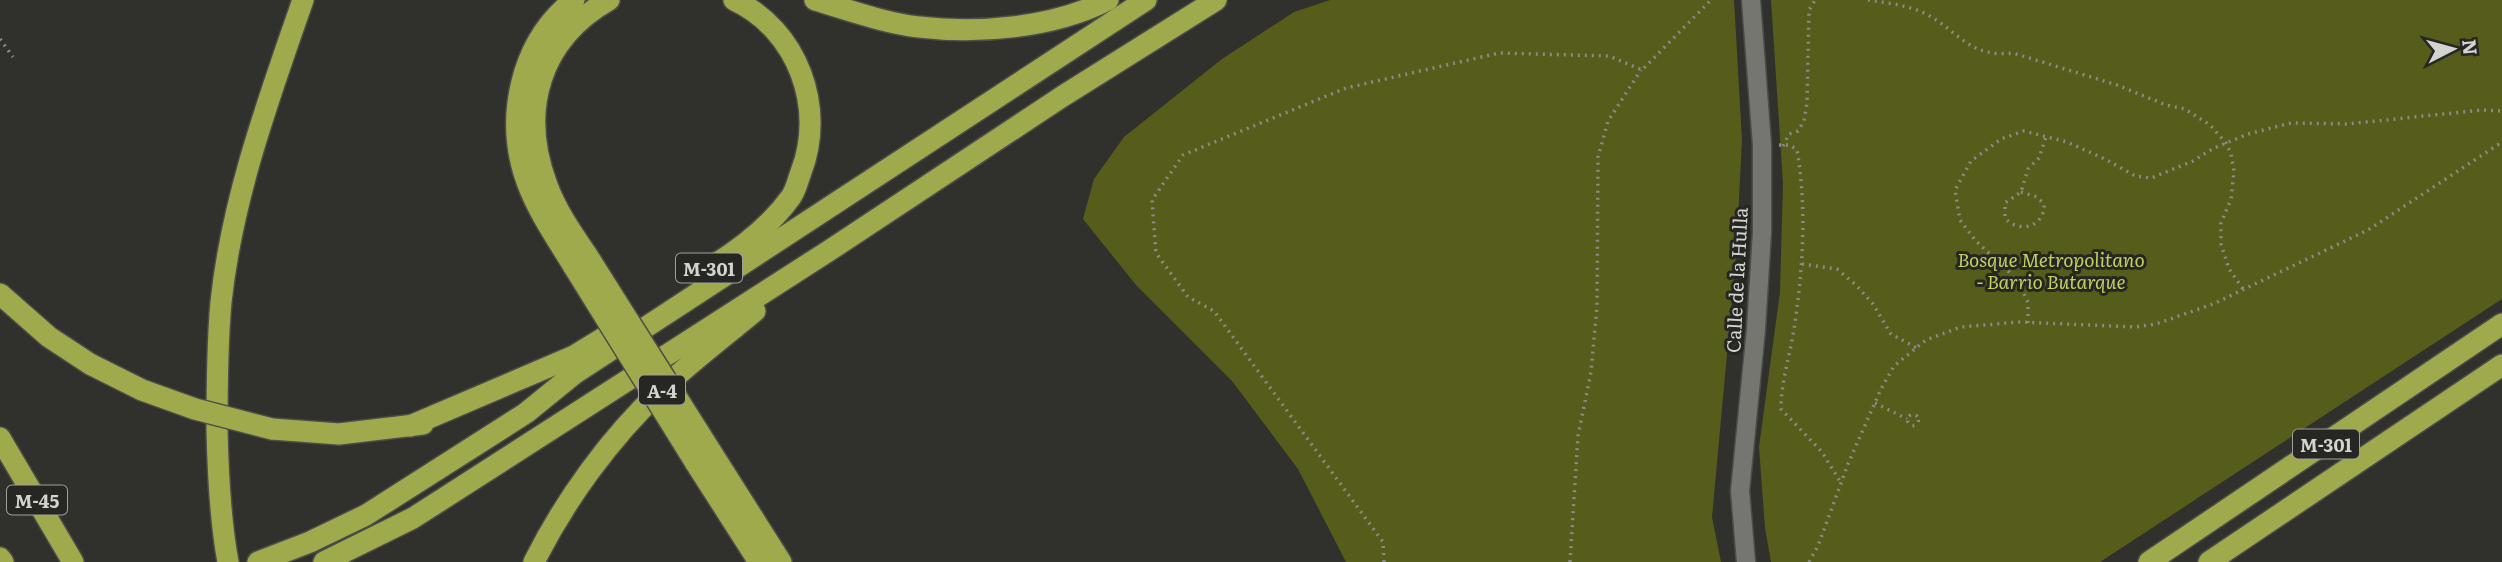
<svg xmlns="http://www.w3.org/2000/svg" width="2502" height="562" font-family="Literata,serif">
	<style>
		.green { fill: #565d1b }
		.lines { fill: none; stroke-linecap: round; stroke-linejoin: round }
		.minor-casing { stroke: #4c4d49; stroke-width: 21 }
		.highway-casing { stroke: #4c4d49; stroke-width: 24 }
		.path { stroke: #8a8a86; stroke-width: 3.5; stroke-dasharray: 2 5; stroke-linecap: butt }
		.minor { stroke: #757670; stroke-width: 18 }
		.highway { stroke: #9faa4d; stroke-width: 21 }
		.highway-bridge-casing { stroke: #4c4d49; stroke-width: 24; stroke-linecap: butt }
		.highway-bridge { stroke: #9faa4d; stroke-width: 21 }
		.labels { text-anchor: middle; dominant-baseline: central; stroke-width: 6; stroke-linejoin: round; paint-order: stroke }
		.shield { fill: #262722; stroke: #9f9f9c; stroke-width: 2 }
		.shield-label { font-size: 18px; font-weight: bold; fill: #d3d3d0 }
		.park-label { font-size: 19px; font-style: italic; fill: #c2cf5f; stroke: #262722 }
		.street-label { font-size: 19px; fill: #d3d3d0; stroke: #262722 }
	</style>
	<rect width="100%" height="100%" fill="#30312c"/>
	<!-- green -->
	<g class="green">
		<polygon points="1330,0 1734,0 1742,140 1736,256 1712,517 1721,562 1346,562 1298,469 1232,381 1136,285 1083,219 1094,179 1124,137 1222,59 1294,12"/>
		<polygon points="1771,0 2502,0 2502,299 2100,562 1771,562 1765,528 1759,447 1780,292 1783,184"/>
	</g>
	<g class="lines">
		<defs>
			<polyline id="minor" points="1746,562 1740,491 1756,329 1762,232 1762,145 1751,0"/>
			<g id="highway">
				<path d="M815,0C849,10 884,23 919,27C979,34 1053,28 1108,0"/>
				<path d="M587,255C572,233 556,210 547,185C519,111 539,40 609,0"/>
				<path d="M574,267C557,239 538,212 527,182C504,119 520,42 574,0"/>
				<path d="M711,267C740,249 771,225 791,197C796,190 798,180 801,172C826,108 798,30 734,0"/>
				<polyline points="0,294 49,337 90,364 142,390"/>
				<polyline points="410,426 574,356 605,337"/>
				<polyline points="272,429 339,434 423,424"/>
				<polyline points="0,438 73,562"/>
				<polyline points="710,450 781,562"/>
				<polyline points="695,462 759,562"/>
				<polyline points="0,558 3,562"/>
				<path d="M228,562C220,519 218,474 217,430C217,387 217,345 221,302C232,198 269,98 303,0"/>
				<polyline points="258,562 310,542 366,515 526,413 574,374 666,314 1146,0"/>
				<polyline points="324,562 413,518 827,252 1063,96 1216,0"/>
				<path d="M534,562C565,500 610,438 661,390C691,362 724,337 755,311"/>
				<polyline points="2149,562 2502,324"/>
				<polyline points="2209,562 2502,365"/>
			</g>
		</defs>
		<!-- minor casing -->
		<use href="#minor" class="minor-casing"/>
		<!-- highway casing -->
		<use href="#highway" class="highway-casing"/>
		<!-- path -->
		<g class="path">
			<path d="M1868,0C1887,3 1908,5 1926,14C1960,32 1969,58 2013,53L2117,85L2166,105L2185,109L2210,125L2226,143L2231,154L2234,171L2231,199L2221,223V244L2229,269L2243,289"/>
			<polyline points="0,39 13,57"/>
			<path d="M1779,145H1790L1797,150C1807,208 1803,270 1794,329C1790,356 1781,381 1781,409L1822,452L1841,483"/>
			<polyline points="1783,146 1789,134 1798,131 1804,121 1807,103 1809,10 1815,0"/>
			<path d="M2021,192L2037,197L2044,204C2045,227 2019,234 2005,218V203L2021,192L2028,169L2039,158L2046,137"/>
			<polyline points="1802,264 1837,269 1856,285 1873,304 1891,334 1917,348"/>
			<polyline points="2028,323 2028,302 2021,288 2009,272 1975,240 1960,220 1955,190 1971,161 2001,139 2024,131 2067,142 2107,160 2135,176 2151,178 2193,161 2214,148 2248,134 2291,123 2347,124 2482,110 2502,111"/>
			<polyline points="1875,403 1907,419"/>
			<circle cx="1913" cy="420" r="5.5"/>
			<polyline points="1384,562 1383,542 1214,311 1188,297 1156,253 1152,200 1183,155 1346,88 1499,53 1609,56 1642,70 1711,0"/>
			<polyline points="1570,562 1578,436 1591,372 1597,306 1598,157 1608,121 1641,70"/>
			<polyline points="1809,562 1818,546 1848,464 1881,389 1894,366 1926,340 1961,327 2019,322 2136,327 2156,324 2213,304 2368,230 2502,142"/>
		</g>
		<!-- minor -->
		<use href="#minor" class="minor"/>
		<!-- highway -->
		<use href="#highway" class="highway"/>
		<defs>
			<g id="highway-bridge">
				<polyline points="587,255 710,450"/>
				<polyline points="574,267 695,462"/>
				<polyline points="142,390 195,409 272,429"/>
			</g>
		</defs>
		<!-- highway-bridge casing -->
		<use href="#highway-bridge" class="highway-bridge-casing"/>
		<!-- highway-bridge -->
		<use href="#highway-bridge" class="highway-bridge"/>
	</g>
	<g class="labels">
		<!-- shield labels -->
		<g class="shield">
			<rect x="676" y="253.5" width="66" height="29" rx="5"/>
			<rect x="639" y="375.5" width="46" height="29" rx="5"/>
			<rect x="2293" y="429.5" width="66" height="29" rx="5"/>
			<rect x="7" y="485.5" width="60" height="29" rx="5"/>
		</g>
		<g class="shield-label">
			<text x="709" y="268">M-301</text>
			<text x="662" y="390">A-4</text>
			<text x="2326" y="444">M-301</text>
			<text x="37" y="500">M-45</text>
		</g>
		<!-- park labels -->
		<g class="park-label">
			<text x="2051" y="259">Bosque Metropolitano<tspan x="2051" dy="22">- Barrio Butarque</tspan></text>
		</g>
		<!-- street labels -->
		<g class="street-label">
			<text transform="translate(1736 280) rotate(-87)">Calle de la Hulla</text>
		</g>
	</g>
	<!-- north arrow -->
	<g transform="translate(2453 49) rotate(84)" stroke="#262722" stroke-width="5" paint-order="stroke">
	<path d="M0-5L12 26L0 18L-12 26Z" fill="#d3d3d0"/>
	<text y="-10" font-size="19" font-weight="bold" text-anchor="middle" fill="#d3d3d0">N</text>
	</g>
</svg>
